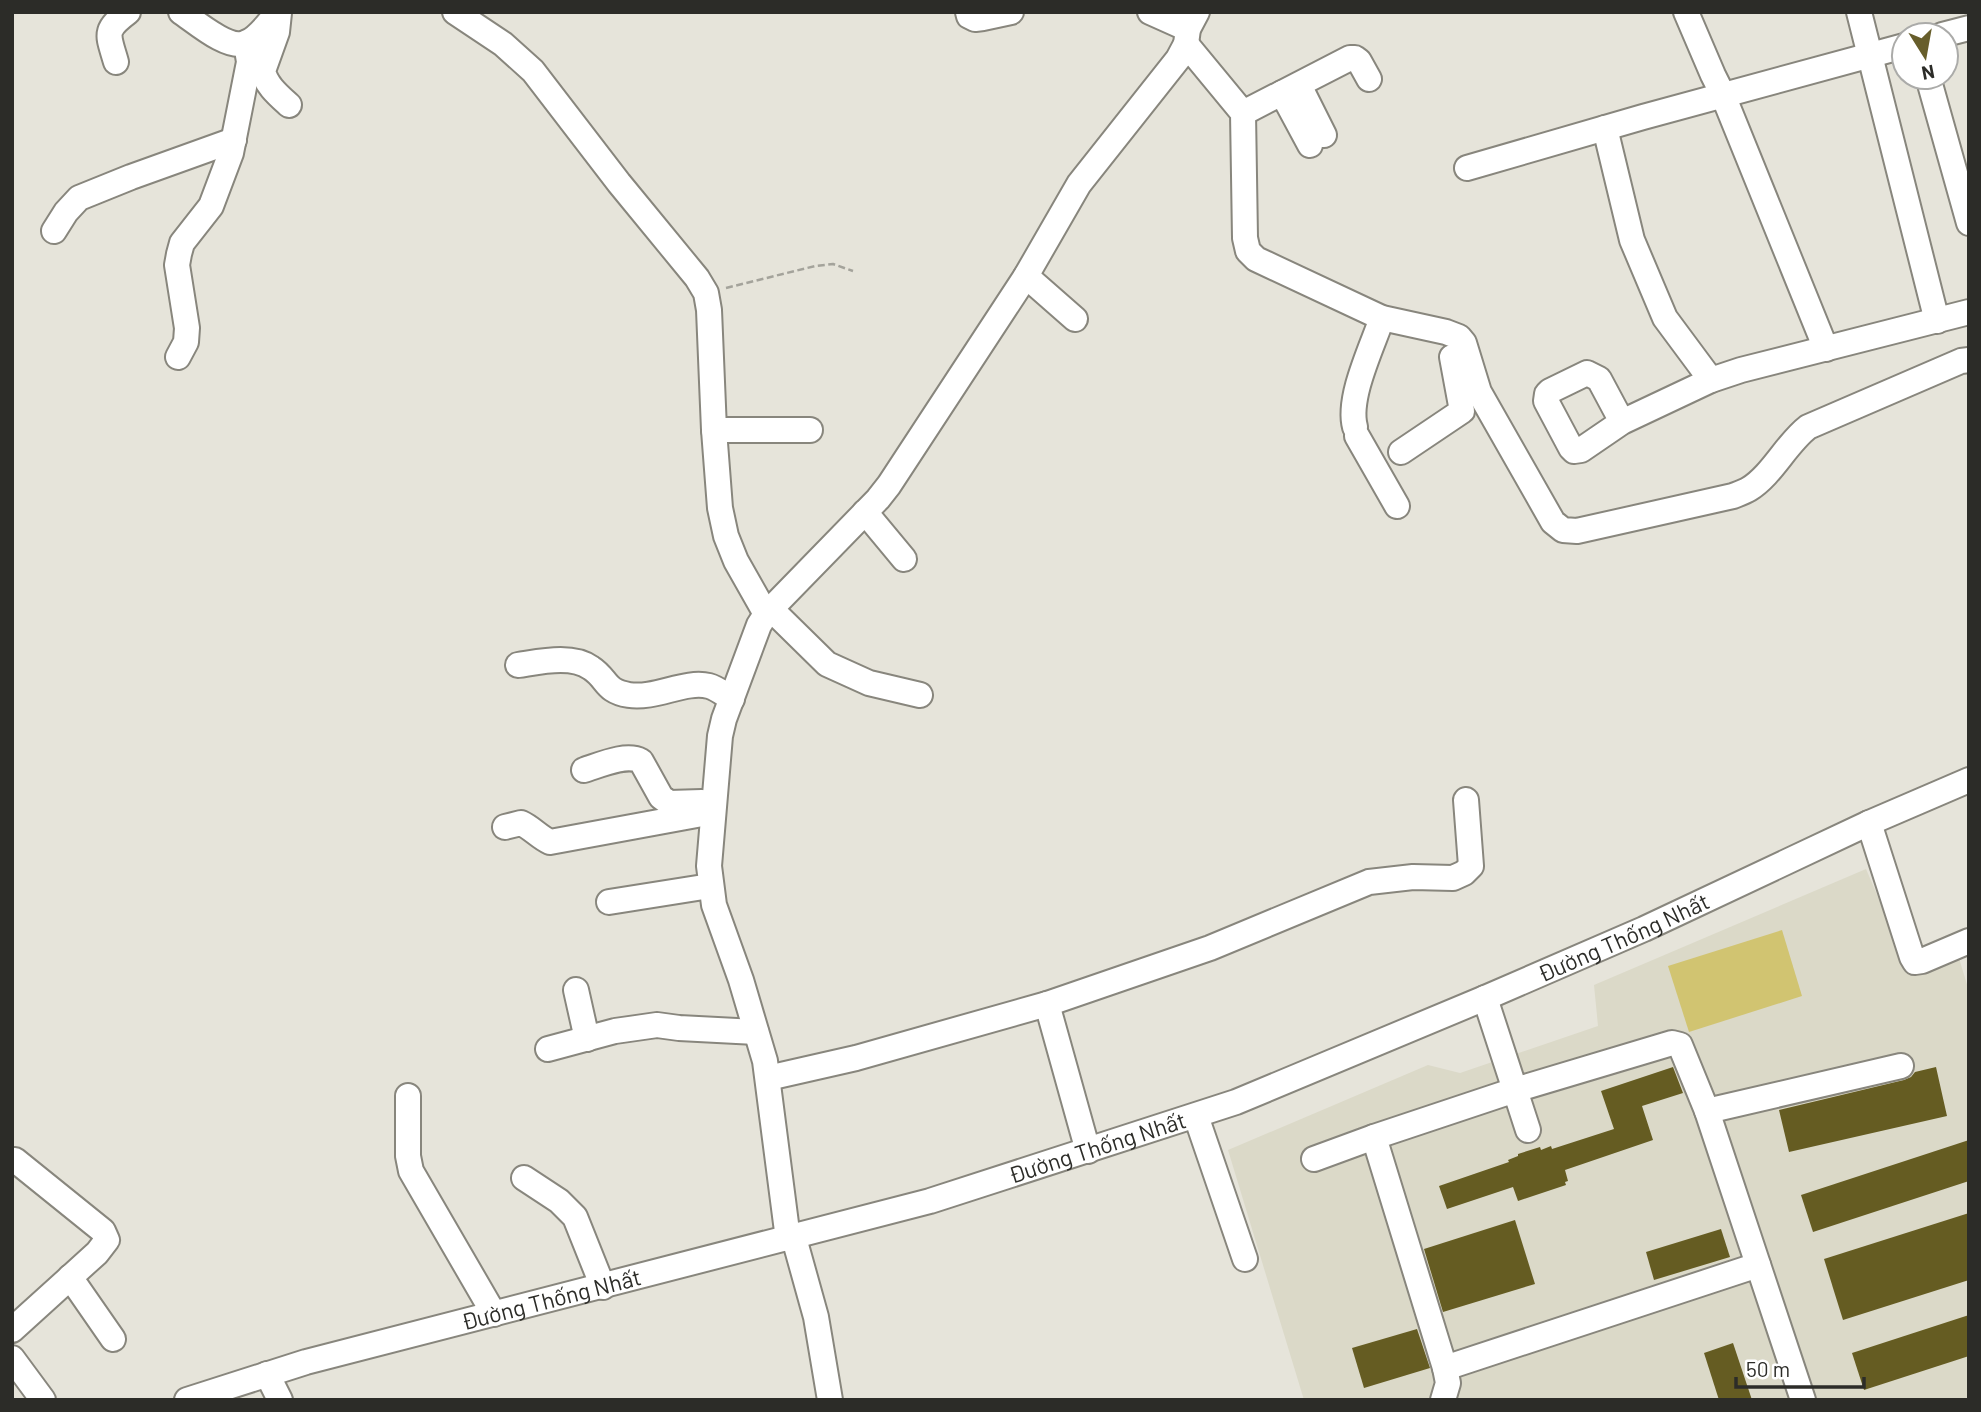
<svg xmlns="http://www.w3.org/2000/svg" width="1981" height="1412" font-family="Barlow,sans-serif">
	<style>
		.built { fill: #dbd9c8 }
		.pitch { fill: #d1c471 }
		.building { fill: #655c22 }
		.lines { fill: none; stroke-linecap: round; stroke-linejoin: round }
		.minor-casing { stroke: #88867d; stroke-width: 28 }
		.path { stroke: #a4a39b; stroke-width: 2.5; stroke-dasharray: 7 3.5; stroke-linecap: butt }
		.minor { stroke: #fff; stroke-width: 24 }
		.labels { text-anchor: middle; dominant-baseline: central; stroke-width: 7; stroke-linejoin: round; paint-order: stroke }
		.street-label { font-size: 23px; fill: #2c2c28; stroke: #fff }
	</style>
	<rect width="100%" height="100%" fill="#e6e4da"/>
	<!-- built -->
	<polygon class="built" points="1866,869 1905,960 1958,955 1969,991 1969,1400 1304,1400 1228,1150 1428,1065 1460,1073 1598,1026 1594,985"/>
	<!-- pitch -->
	<polygon class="pitch" points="1782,930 1802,996 1689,1032 1668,966"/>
	<!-- building -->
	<g class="building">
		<polygon points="1673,1067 1683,1093 1642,1106 1653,1140 1565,1170 1568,1181 1565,1182 1566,1185 1518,1201 1513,1187 1447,1209 1439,1186 1509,1162 1508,1160 1518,1156 1518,1154 1540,1147 1541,1150 1551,1146 1552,1149 1614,1129 1601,1091"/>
		<polygon points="1936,1067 1947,1116 1789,1152 1779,1110 1904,1080 1911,1077 1915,1072"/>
		<polygon points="1969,1140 1969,1181 1813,1232 1801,1195"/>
		<polygon points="1969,1213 1969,1280 1843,1320 1824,1259"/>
		<polygon points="1515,1220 1535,1284 1443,1312 1424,1249"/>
		<polygon points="1721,1229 1730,1257 1654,1280 1646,1252"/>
		<polygon points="1969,1315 1969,1356 1864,1390 1852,1353"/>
		<polygon points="1417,1329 1430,1368 1364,1388 1352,1348"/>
		<polygon points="1733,1343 1752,1400 1719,1400 1704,1353"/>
	</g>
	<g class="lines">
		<defs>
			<g id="minor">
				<path d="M181,12C196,22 228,50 245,43C258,39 269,22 278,12"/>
				<polyline points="455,12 503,44 533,71 619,183 697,278 706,293 709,310 714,430 720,508 726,536 736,561 766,614"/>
				<polyline points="968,12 969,16 975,19 983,18 1011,12"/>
				<polyline points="1150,12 1188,29"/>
				<polyline points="1686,12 1713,75 1723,95 1826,349"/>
				<polyline points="1859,12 1937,321"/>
				<path d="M279,13L277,32L263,71C266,85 278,95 289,105"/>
				<polyline points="1942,35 1969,28"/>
				<path d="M1186,44L1243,113L1245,238L1248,251L1256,259L1382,318L1446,332L1459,337L1464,343L1479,392L1553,522L1563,530L1577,531L1733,496C1738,494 1744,492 1749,489C1772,475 1786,444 1808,427L1961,361L1969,360"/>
				<path d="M116,62C108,34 103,31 128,12"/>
				<polyline points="1928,77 1969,223"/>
				<polyline points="1299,85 1324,135"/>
				<polyline points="1282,93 1310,145"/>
				<polyline points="1243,113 1350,58 1355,58 1359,61 1369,79"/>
				<polyline points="1605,128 1632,240 1665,318 1711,380"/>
				<polyline points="1467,168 1643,117 1904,46"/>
				<polyline points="54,231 66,212 79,198 131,177 234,140"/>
				<polyline points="1026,276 1075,319"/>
				<polyline points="178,357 186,342 187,328 177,265 179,254 182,243 211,206 231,153 249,62 246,43"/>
				<polyline points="1622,422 1599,379 1587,373 1550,391 1547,394 1546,401 1571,448 1574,451 1581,450 1622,422 1711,380 1741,370 1969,312"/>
				<path d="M1355,427C1347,398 1372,347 1382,318"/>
				<polyline points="714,430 810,430"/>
				<polyline points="1357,436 1397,506"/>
				<polyline points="1401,452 1462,411 1452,357"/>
				<polyline points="865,512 904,559"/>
				<polyline points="771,609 827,664 869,683 920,695"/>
				<path d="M518,665C539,662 572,654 591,668C608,679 604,691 629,695C656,699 685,680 709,686C717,688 725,695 732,699"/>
				<path d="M584,770C600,765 626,753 641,761L661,797L669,803L702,802"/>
				<polyline points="1869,823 1912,957 1915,962 1922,961 1969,941"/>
				<path d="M505,827L521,823C532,828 539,837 550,842L713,812"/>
				<polyline points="609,902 710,886"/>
				<polyline points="576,990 587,1039"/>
				<polyline points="1485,998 1515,1090 1672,1043 1680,1045 1707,1111 1803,1400"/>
				<polyline points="1047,1004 1088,1151"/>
				<polyline points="548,1049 615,1031 657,1025 679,1028 756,1032"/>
				<polyline points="768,1078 856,1058 1047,1004 1210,948 1369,882 1413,877 1453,878 1464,873 1471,866 1466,800"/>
				<polyline points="408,1096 408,1156 411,1171 494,1314"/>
				<polyline points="1707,1111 1901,1066"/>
				<polyline points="1196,1116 1245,1259"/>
				<polyline points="1314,1159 1374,1137"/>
				<polyline points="524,1178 559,1201 575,1217 603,1287"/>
				<polyline points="794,1238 816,1317 830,1400"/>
				<polyline points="788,1239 765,1061 741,980 714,905 709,866 720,736 724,719 759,625 766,614 878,499 889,485 1026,276 1079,184 1178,59 1186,44 1188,29 1197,12"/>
				<polyline points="70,1277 113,1339"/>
				<polyline points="12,1330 97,1253 107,1240 103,1231 15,1160"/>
				<polyline points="12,1358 43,1400"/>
				<polyline points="1445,1368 1758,1265"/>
				<polyline points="267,1374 280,1400"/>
				<path id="s1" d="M187,1400L306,1362L930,1201L1236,1102L1485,998L1644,929L1869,823L1969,780"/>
				<polyline points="1443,1400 1448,1383 1445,1368 1374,1137 1515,1090 1528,1130"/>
			</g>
		</defs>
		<!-- minor casing -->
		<use href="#minor" class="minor-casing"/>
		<!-- path -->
		<polyline class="path" points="726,288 815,266 833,264 853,271"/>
		<!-- minor -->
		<use href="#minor" class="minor"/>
	</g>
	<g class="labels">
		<!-- street labels -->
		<g class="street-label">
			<text stroke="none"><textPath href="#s1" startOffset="1512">Đường Thống Nhất</textPath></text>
			<text stroke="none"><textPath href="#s1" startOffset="945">Đường Thống Nhất</textPath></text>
			<text stroke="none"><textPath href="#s1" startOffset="378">Đường Thống Nhất</textPath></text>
		</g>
	</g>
	<!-- border -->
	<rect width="1981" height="1412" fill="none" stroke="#2c2c28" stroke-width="28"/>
	<!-- north arrow -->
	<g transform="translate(1925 56) rotate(169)"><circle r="33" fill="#ffffff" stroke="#ababa9" stroke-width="2"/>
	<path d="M0-5L12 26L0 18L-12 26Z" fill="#675e2b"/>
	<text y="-10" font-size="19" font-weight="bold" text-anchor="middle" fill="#2c2c28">N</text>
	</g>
	<!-- scale -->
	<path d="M1736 1377v10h128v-10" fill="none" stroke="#2c2c28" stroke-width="3.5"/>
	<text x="1746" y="1377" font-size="21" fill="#2c2c28" stroke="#ffffff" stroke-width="5" paint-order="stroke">50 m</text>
</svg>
